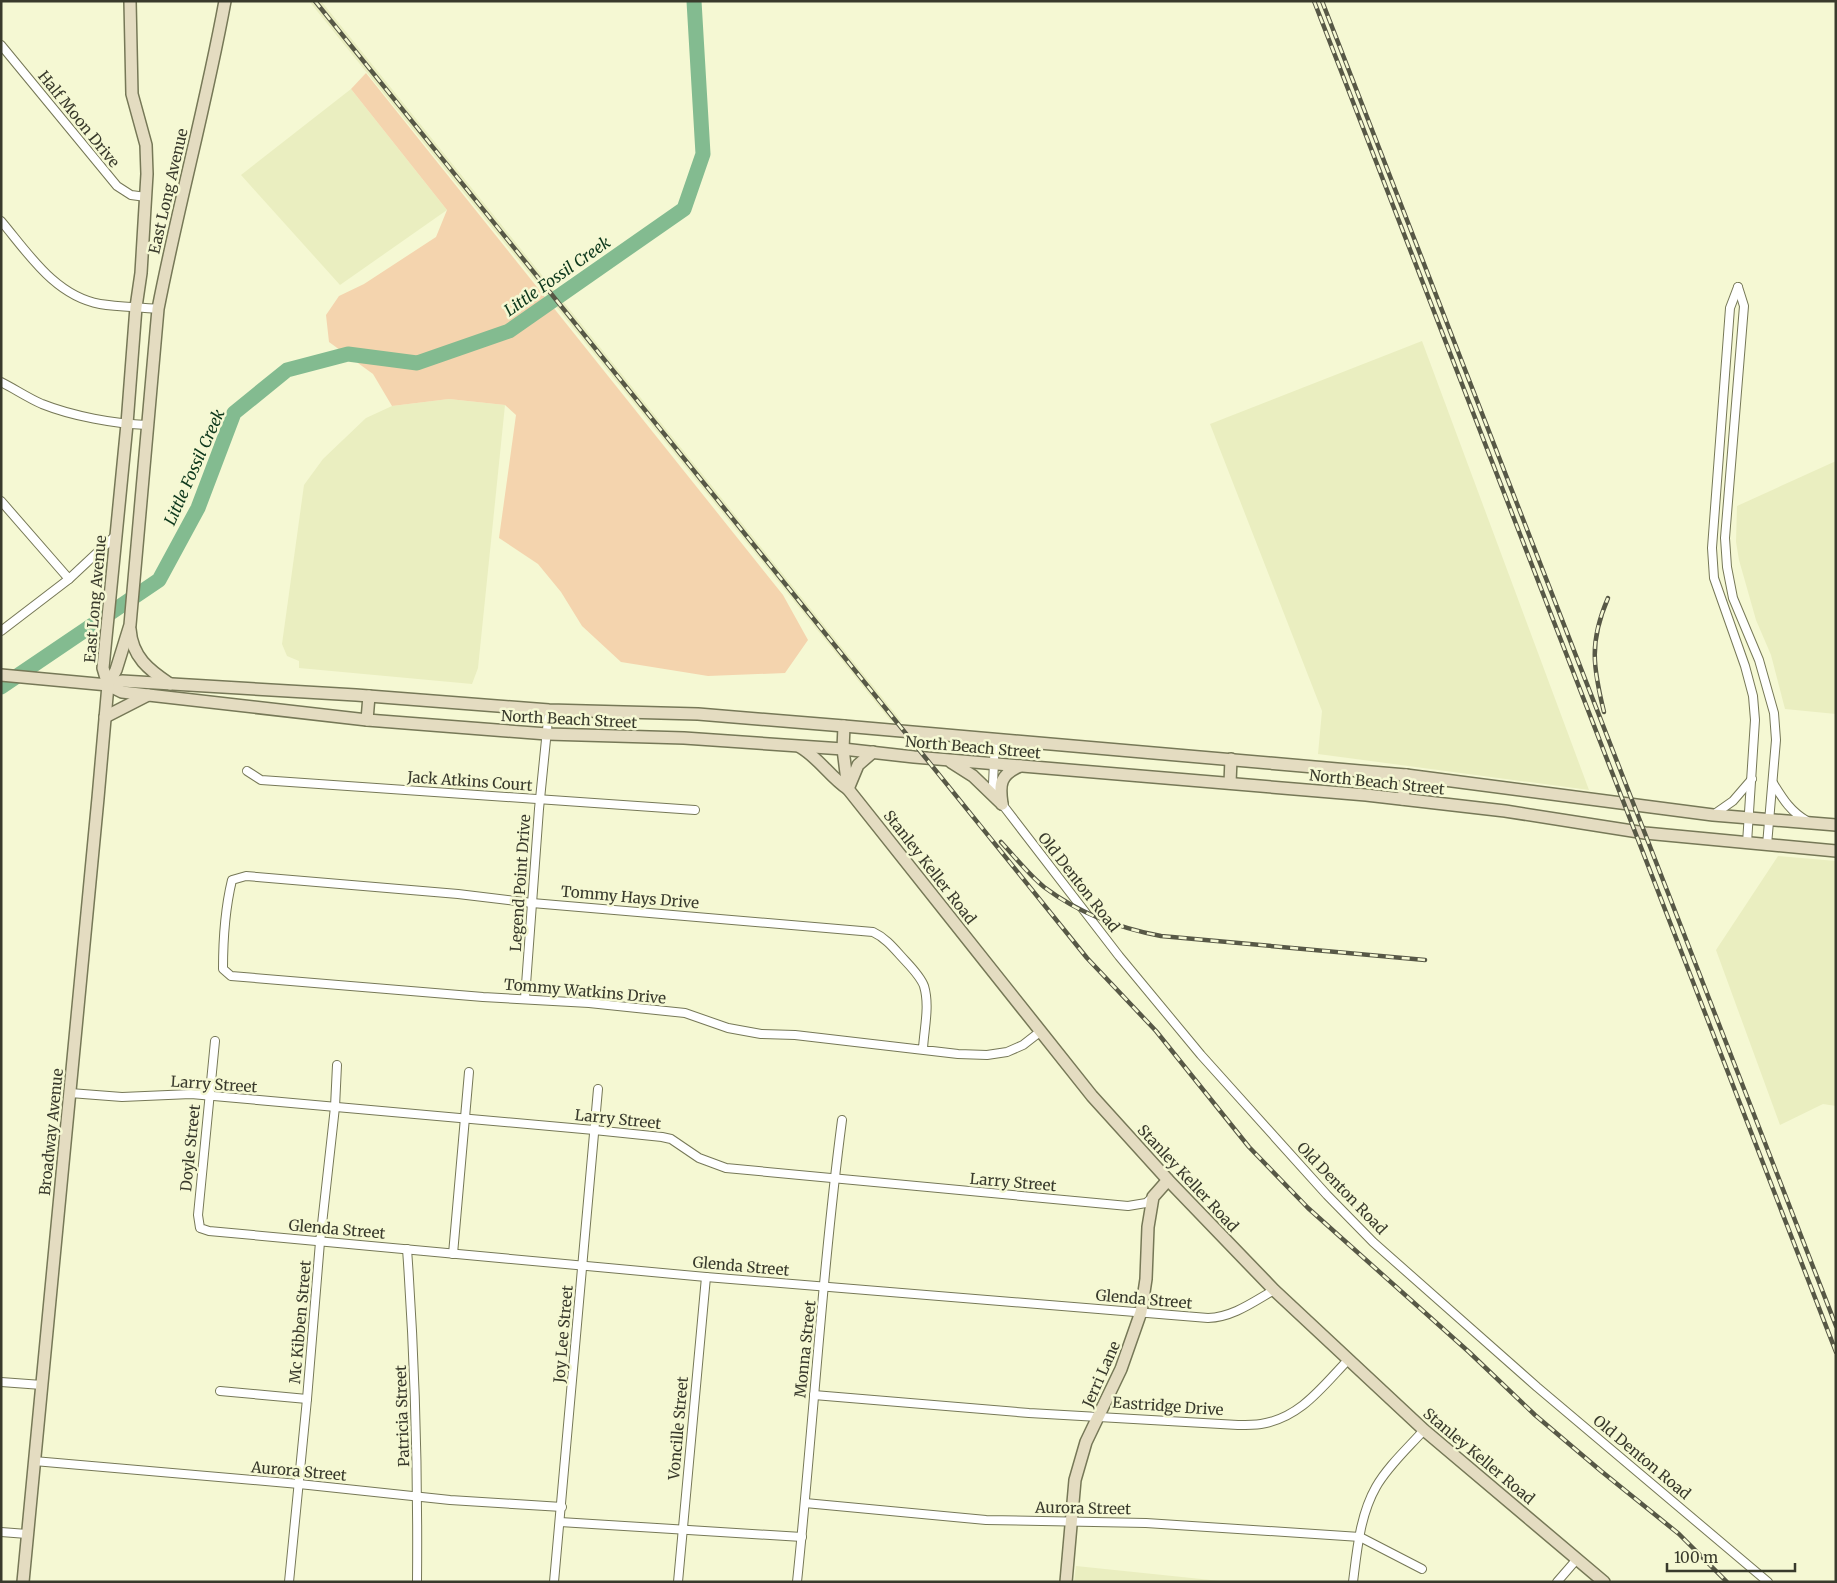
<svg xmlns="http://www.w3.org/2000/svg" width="1837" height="1583" font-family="Merriweather,serif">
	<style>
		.built { fill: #eaeec0 }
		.green { fill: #f4d4ae }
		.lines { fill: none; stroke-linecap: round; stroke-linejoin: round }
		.river { stroke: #83bb90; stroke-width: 15 }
		.street-casing { stroke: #767857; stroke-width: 10 }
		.secondary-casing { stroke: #767857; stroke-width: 14 }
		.street { stroke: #fff; stroke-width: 8 }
		.secondary { stroke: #e4dcc1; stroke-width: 11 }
		.rail-casing { stroke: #575846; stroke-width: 4.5 }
		.rail { stroke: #f5f8d3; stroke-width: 2.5; stroke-dasharray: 8; stroke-linecap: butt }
		.labels { text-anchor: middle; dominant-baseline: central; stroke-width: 5; stroke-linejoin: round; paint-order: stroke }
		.street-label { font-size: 15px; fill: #393a2c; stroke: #f5f8d3 }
		.water-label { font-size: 16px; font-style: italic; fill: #0c371b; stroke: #f5f8d3 }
	</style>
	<rect width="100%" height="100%" fill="#f5f8d3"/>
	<!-- built -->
	<g class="built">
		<polygon points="309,1 321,1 902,722 890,720"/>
		<polygon points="351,89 447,210 340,285 241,175"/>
		<polygon points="1422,341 1589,790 1318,754 1322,711 1210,424"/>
		<polygon points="449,399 505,405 478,668 472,684 299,668 299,661 287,656 282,644 304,485 323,459 366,418 392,406"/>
		<polygon points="1836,461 1836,714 1785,709 1771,655 1756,620 1739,560 1736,542 1737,506"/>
		<polygon points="1778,856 1836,861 1836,1106 1823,1104 1780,1125 1716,950"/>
		<polygon points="1076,1566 1230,1582 1074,1582"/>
	</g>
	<!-- green -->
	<polygon class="green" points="366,73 783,595 808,640 785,673 708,676 621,662 582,626 561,592 538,564 499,538 516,415 505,405 449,399 392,406 373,374 329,342 326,315 339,296 364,284 436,237 447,210 351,89"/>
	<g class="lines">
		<!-- river -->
		<polyline class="river" points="1,687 159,580 198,508 234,413 287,370 348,354 417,363 509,331 684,209 703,154 694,1"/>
		<defs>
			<g id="street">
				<polyline points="1,45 117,186 131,195 146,197"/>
				<path d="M1,221C28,253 55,296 100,304C119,307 139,307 158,309"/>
				<polyline points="1738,287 1744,306 1725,538 1727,567 1733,598 1759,660 1774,713 1776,740 1767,845"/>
				<polyline points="1738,287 1730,308 1712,548 1714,578 1745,666 1753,696 1755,720 1747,843"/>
				<path d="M1,382C15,389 28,398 42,404C72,416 115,424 147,425"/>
				<polyline points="1,501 69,579"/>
				<polyline points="1,631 69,579 115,536"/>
				<polyline points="995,739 993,784 1002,804 1119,956 1201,1055 1327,1195 1373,1242 1537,1387 1768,1582"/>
				<polyline points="247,771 261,780 695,810"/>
				<path d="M1773,783C1783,799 1790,811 1807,821"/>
				<polyline points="1713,815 1733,801 1752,779"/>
				<polyline points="525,998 539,809 549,710"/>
				<path d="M215,1041L198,1215L200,1228L209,1231L706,1277L1208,1318C1233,1317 1253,1302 1274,1290"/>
				<path d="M923,1049C924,1029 930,1006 924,986C920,975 908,964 900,955C892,946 884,937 873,932L532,903L458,894L246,876L232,880C225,909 223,939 223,969L231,976L483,997L589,1003L685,1013L728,1028L761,1034L795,1035L958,1054L987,1055L1007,1052L1023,1045L1041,1031"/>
				<polyline points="70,1093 122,1097 191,1094 594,1130 662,1137 671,1139 699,1158 726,1168 1128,1206 1146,1203 1153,1197"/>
				<path d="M407,1249C415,1360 418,1471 417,1582"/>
				<polyline points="453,1254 469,1072"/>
				<polyline points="1,1382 42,1385"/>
				<polyline points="220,1391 307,1399"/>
				<path d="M814,1395L1029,1413L1238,1425C1245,1425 1254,1425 1261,1424C1300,1418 1322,1387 1348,1360"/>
				<polyline points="34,1461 299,1484 450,1500 562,1507"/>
				<polyline points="805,1503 986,1520 1146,1523 1360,1537 1422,1569"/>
				<polyline points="560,1522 802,1537"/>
				<polyline points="1,1532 27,1534"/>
				<polyline points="289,1582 307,1399 320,1242 335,1107 337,1065"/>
				<polyline points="554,1582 598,1089"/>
				<polyline points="678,1582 706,1277"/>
				<path d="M797,1582C813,1428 822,1273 842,1120"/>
				<path d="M1353,1582C1357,1550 1360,1515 1376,1487C1388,1466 1408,1448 1424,1430"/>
				<polyline points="1557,1582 1577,1559"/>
			</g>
			<g id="secondary">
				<path d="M130,629C132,657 149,670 170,684"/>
				<polyline points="1,675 108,685 122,692 367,720 547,734 684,738 843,749 914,757 1366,795 1505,811 1645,833 1836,851"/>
				<polyline points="108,685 122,681 356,695 549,710 698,714 844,726 1406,775 1713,815 1836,825"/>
				<path d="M108,685L116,670L130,625L158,309C178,206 206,105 225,1"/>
				<polyline points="105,717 148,695"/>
				<polyline points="367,720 369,696"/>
				<polyline points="844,726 843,749 848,789 1092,1096 1168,1180 1274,1290 1424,1430 1604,1582"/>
				<path d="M800,747C819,758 830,777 848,789L858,765L873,752"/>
				<polyline points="951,762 973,776 1002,804"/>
				<polyline points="1230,783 1231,759"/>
				<polyline points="1403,799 1406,775"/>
				<path d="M1002,804C999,784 1000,775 1020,766"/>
				<polyline points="23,1582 98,798 108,685 103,668 127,424 136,307 141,273 147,174 146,145 132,94 130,1"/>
				<polyline points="1066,1582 1075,1480 1086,1442 1121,1369 1141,1312 1146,1279 1148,1227 1153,1197 1168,1180"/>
			</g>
		</defs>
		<!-- street casing -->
		<use href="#street" class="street-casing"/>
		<!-- secondary casing -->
		<use href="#secondary" class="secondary-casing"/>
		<!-- street -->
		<use href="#street" class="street"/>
		<!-- secondary -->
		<use href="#secondary" class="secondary"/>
		<defs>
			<g id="rail">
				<polyline points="315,1 1087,958 1156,1031 1249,1147 1308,1208 1469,1352 1535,1415 1601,1471 1679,1534 1727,1582"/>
				<polyline points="1314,1 1836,1352"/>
				<polyline points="1322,1 1836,1326"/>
				<path d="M1604,712C1593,667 1589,642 1608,598"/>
				<path d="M1001,842C1015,857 1029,875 1044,887C1080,914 1118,928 1161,936L1425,960"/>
			</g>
		</defs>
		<!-- rail casing -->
		<use href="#rail" class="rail-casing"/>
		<!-- rail -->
		<use href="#rail" class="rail"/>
	</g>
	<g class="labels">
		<!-- street labels -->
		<g class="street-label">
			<text transform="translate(79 119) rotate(51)">Half Moon Drive</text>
			<text transform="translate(168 191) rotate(-77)">East Long Avenue</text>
			<text transform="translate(95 599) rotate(-85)">East Long Avenue</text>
			<text transform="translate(569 719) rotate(3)">North Beach Street</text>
			<text transform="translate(973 747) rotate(5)">North Beach Street</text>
			<text transform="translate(470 781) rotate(4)">Jack Atkins Court</text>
			<text transform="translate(1377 782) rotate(6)">North Beach Street</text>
			<text transform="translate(930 867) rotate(52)">Stanley Keller Road</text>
			<text transform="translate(1079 882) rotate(52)">Old Denton Road</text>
			<text transform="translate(520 883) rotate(-86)">Legend Point Drive</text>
			<text transform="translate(630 897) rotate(5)">Tommy Hays Drive</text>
			<text transform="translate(585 991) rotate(5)">Tommy Watkins Drive</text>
			<text transform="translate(214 1084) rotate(4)">Larry Street</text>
			<text transform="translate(618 1119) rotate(6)">Larry Street</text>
			<text transform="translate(51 1132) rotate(-84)">Broadway Avenue</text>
			<text transform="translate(190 1148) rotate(-84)">Doyle Street</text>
			<text transform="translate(1188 1178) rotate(47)">Stanley Keller Road</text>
			<text transform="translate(1013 1182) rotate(5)">Larry Street</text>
			<text transform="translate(1342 1188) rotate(46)">Old Denton Road</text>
			<text transform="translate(337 1229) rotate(5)">Glenda Street</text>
			<text transform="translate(741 1266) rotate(5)">Glenda Street</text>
			<text transform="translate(1144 1299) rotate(5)">Glenda Street</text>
			<text transform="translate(300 1322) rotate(-85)">Mc Kibben Street</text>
			<text transform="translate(563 1334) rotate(-85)">Joy Lee Street</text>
			<text transform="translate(805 1349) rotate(-84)">Monna Street</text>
			<text transform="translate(1101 1374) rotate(-66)">Jerri Lane</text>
			<text transform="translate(1168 1406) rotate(4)">Eastridge Drive</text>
			<text transform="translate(402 1416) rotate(-92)">Patricia Street</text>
			<text transform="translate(678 1428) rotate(-85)">Voncille Street</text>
			<text transform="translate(1479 1456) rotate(40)">Stanley Keller Road</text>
			<text transform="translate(1642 1457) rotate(40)">Old Denton Road</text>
			<text transform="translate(299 1471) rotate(5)">Aurora Street</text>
			<text transform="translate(1083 1508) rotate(1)">Aurora Street</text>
		</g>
		<!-- water labels -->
		<g class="water-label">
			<text transform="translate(557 276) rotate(-35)">Little Fossil Creek</text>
			<text transform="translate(194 467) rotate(-66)">Little Fossil Creek</text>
		</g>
	</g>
	<!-- border -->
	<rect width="1837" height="1583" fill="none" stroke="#393a2c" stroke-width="5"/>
	<!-- scale -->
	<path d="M1667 1563v8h128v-8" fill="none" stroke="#393a2c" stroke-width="2.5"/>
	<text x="1674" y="1563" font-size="15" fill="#393a2c" stroke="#f5f8d3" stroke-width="4" paint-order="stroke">100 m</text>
</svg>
